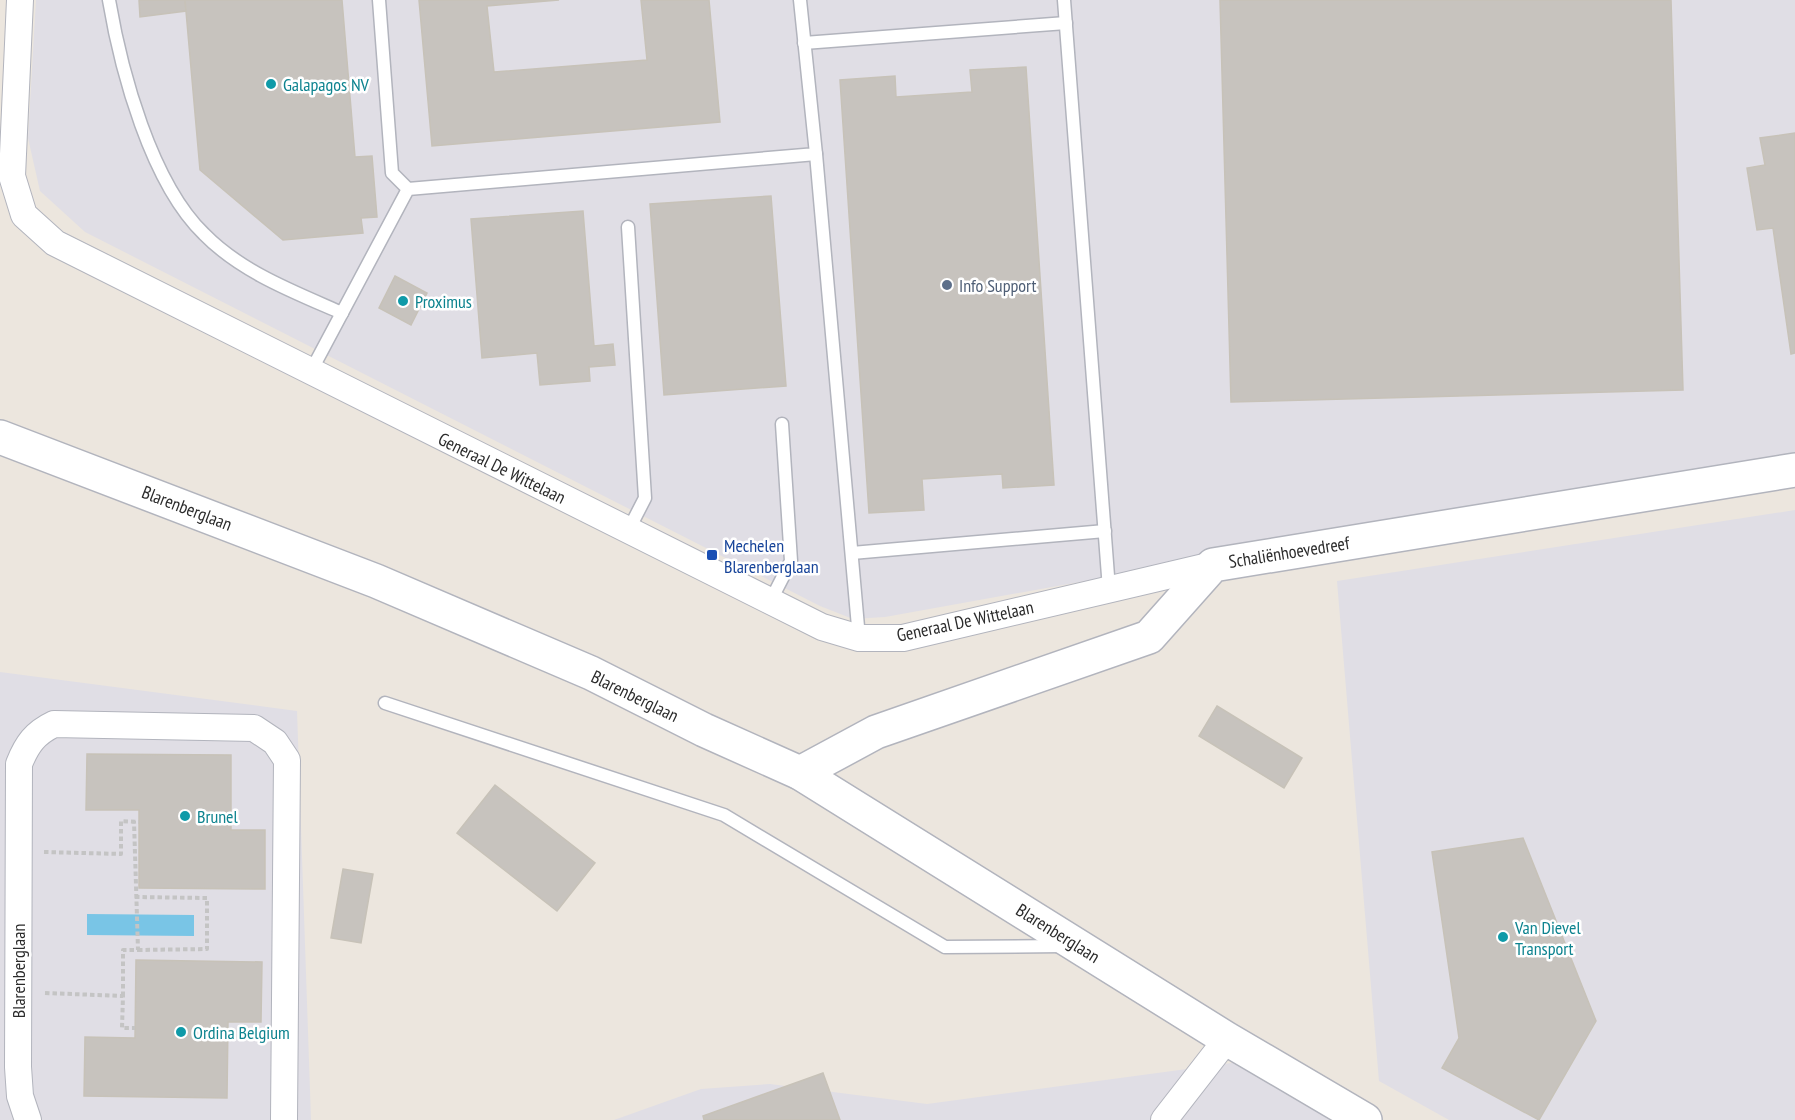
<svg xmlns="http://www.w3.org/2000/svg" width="1795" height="1120" font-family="'PT Sans Narrow',sans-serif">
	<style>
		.industrial { fill: #e0dee5 }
		.water { fill: #79c5e6 }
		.building { fill: #c7c3be; stroke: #c7c2b8; stroke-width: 1.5 }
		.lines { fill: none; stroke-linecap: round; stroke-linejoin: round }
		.lane-casing { stroke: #b2b4bd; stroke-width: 15 }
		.street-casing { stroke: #b2b4bd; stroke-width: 28 }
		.secondary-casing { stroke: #b2b4bd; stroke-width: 36 }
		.path { stroke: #c4c4c4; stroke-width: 4; stroke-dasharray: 4.5 3; stroke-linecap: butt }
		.lane { stroke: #fff; stroke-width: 12 }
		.street { stroke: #fff; stroke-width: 26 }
		.secondary { stroke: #fff; stroke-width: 33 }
		.culture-dot { fill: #0f9aa8; stroke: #fff; stroke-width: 2 }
		.service-dot { fill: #5c6f8a; stroke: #fff; stroke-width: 2 }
		.transit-dot { fill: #1a4fb4; stroke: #fff; stroke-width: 2 }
		.labels { text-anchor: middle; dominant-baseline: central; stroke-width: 5; stroke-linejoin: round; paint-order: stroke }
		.culture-label { font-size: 18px; fill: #0d838f; stroke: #fff; text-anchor: start }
		.service-label { font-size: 18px; fill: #4e5e75; stroke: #fff; text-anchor: start }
		.street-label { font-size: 18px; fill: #2b2b2b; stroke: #fff }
		.transit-label { font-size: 18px; fill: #164399; stroke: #fff; text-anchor: start }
	</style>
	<rect width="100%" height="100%" fill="#ece6de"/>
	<!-- industrial -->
	<g class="industrial">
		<polygon points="36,0 1795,0 1795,453 885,617 853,619 820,606 85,232 40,191 28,138"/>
		<polygon points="1795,510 1795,1120 1449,1120 1379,1081 1337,581"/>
		<polygon points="0,672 297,711 311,1120 0,1120"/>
		<polygon points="1239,1062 1337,1120 614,1120 701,1089 770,1084 927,1104"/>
	</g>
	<!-- water -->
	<polygon class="water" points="87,914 194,915 194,936 87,935"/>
	<!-- building -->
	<g class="building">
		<polygon points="139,0 185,0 186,11 140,17"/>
		<polygon points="185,0 342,0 355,157 372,156 377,217 361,218 363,233 283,240 200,170"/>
		<polygon points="419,0 559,0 487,6 494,72 647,60 641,0 709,0 720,122 432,146"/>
		<polygon points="1220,0 1671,0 1683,390 1231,402"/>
		<polygon points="1026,67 1054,485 1003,488 1002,474 922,479 924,510 869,513 840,80 895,76 896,97 972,92 970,70"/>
		<polygon points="1795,133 1795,353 1791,354 1773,228 1757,230 1747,168 1765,165 1760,138"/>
		<polygon points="771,196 786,386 664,395 650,204"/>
		<polygon points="583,211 594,346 613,344 615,365 589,367 590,381 540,385 537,353 482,358 471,219"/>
		<polygon points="395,276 427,293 411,325 379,308"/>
		<polygon points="1217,706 1302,758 1284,788 1199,736"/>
		<polygon points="87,754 231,755 231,830 265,830 265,889 139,888 139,810 86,810"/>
		<polygon points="495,785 595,863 557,911 457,833"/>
		<polygon points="1523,838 1596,1021 1539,1120 1442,1068 1459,1038 1432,852"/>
		<polygon points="343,869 373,874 361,943 331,938"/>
		<polygon points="136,960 262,962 261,1022 228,1022 227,1098 84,1096 85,1037 135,1038"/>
		<polygon points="823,1073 840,1120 704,1120 703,1116"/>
	</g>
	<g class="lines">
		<defs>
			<g id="lane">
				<path d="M109,0C121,71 151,183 204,234C241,272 294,292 342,313"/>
				<polyline points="379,0 392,173 408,189"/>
				<polyline points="1064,0 1109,589"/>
				<polyline points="804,43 1066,23"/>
				<polyline points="816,154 859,638"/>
				<polyline points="628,227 645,498 628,531"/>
				<polyline points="310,373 408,189 816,154 800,0"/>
				<polyline points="852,553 1105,531"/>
				<polyline points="770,602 791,561 782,424"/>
				<polyline points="385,703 724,815 945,947 1063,946"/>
			</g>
			<g id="street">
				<polyline points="20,0 12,176 24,215 55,243 822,627 859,638 903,638 1213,565"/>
				<path d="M28,1120L20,1096L18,1067L19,764C27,744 35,733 54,724L254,728L275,742L287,760L284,1120"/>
				<polyline points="1164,1120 1227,1039"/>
			</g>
			<g id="secondary">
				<polyline points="0,437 376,581 591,673 704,730 800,773 1227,1039 1365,1120"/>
				<polyline points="800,773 876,732 1149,637 1213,565 1795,470"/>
			</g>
		</defs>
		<!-- lane casing -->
		<use href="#lane" class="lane-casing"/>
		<!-- street casing -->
		<use href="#street" class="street-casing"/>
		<!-- secondary casing -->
		<use href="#secondary" class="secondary-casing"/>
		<!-- path -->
		<g class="path">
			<polyline points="44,852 121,854 121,821 139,822"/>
			<polyline points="135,897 207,898 207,949 138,950"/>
			<polyline points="45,993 123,996 122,1028 135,1028"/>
			<polyline points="123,996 123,950 138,950 134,821"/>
		</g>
		<!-- lane -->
		<use href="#lane" class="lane"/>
		<!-- street -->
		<use href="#street" class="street"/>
		<!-- secondary -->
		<use href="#secondary" class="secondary"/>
	</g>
	<!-- markers -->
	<g class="culture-dot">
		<circle cx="271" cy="84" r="6"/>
		<circle cx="403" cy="301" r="6"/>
		<circle cx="185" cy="816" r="6"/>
		<circle cx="1503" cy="937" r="6"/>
		<circle cx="181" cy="1032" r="6"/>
	</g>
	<circle class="service-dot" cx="947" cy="285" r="6"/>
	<rect class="transit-dot" x="706" y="549" width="12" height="12" rx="3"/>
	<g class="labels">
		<!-- culture labels -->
		<g class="culture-label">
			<text x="283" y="84">Galapagos NV</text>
			<text x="415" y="301">Proximus</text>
			<text x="197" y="816">Brunel</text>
			<text x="1515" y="927">Van Dievel<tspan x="1515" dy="21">Transport</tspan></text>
			<text x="193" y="1032">Ordina Belgium</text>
		</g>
		<!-- service labels -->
		<g class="service-label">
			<text x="959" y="285">Info Support</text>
		</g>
		<!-- street labels -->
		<g class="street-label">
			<text transform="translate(502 468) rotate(26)">Generaal De Wittelaan</text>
			<text transform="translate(187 508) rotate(21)">Blarenberglaan</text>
			<text transform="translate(1289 552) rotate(-9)">Schaliënhoevedreef</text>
			<text transform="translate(965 621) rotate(-12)">Generaal De Wittelaan</text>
			<text transform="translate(635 696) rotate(26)">Blarenberglaan</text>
			<text transform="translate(1058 933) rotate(32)">Blarenberglaan</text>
			<text transform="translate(18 971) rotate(-90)">Blarenberglaan</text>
		</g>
		<!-- transit labels -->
		<g class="transit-label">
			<text x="724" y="545">Mechelen<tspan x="724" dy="21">Blarenberglaan</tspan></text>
		</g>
	</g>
</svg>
